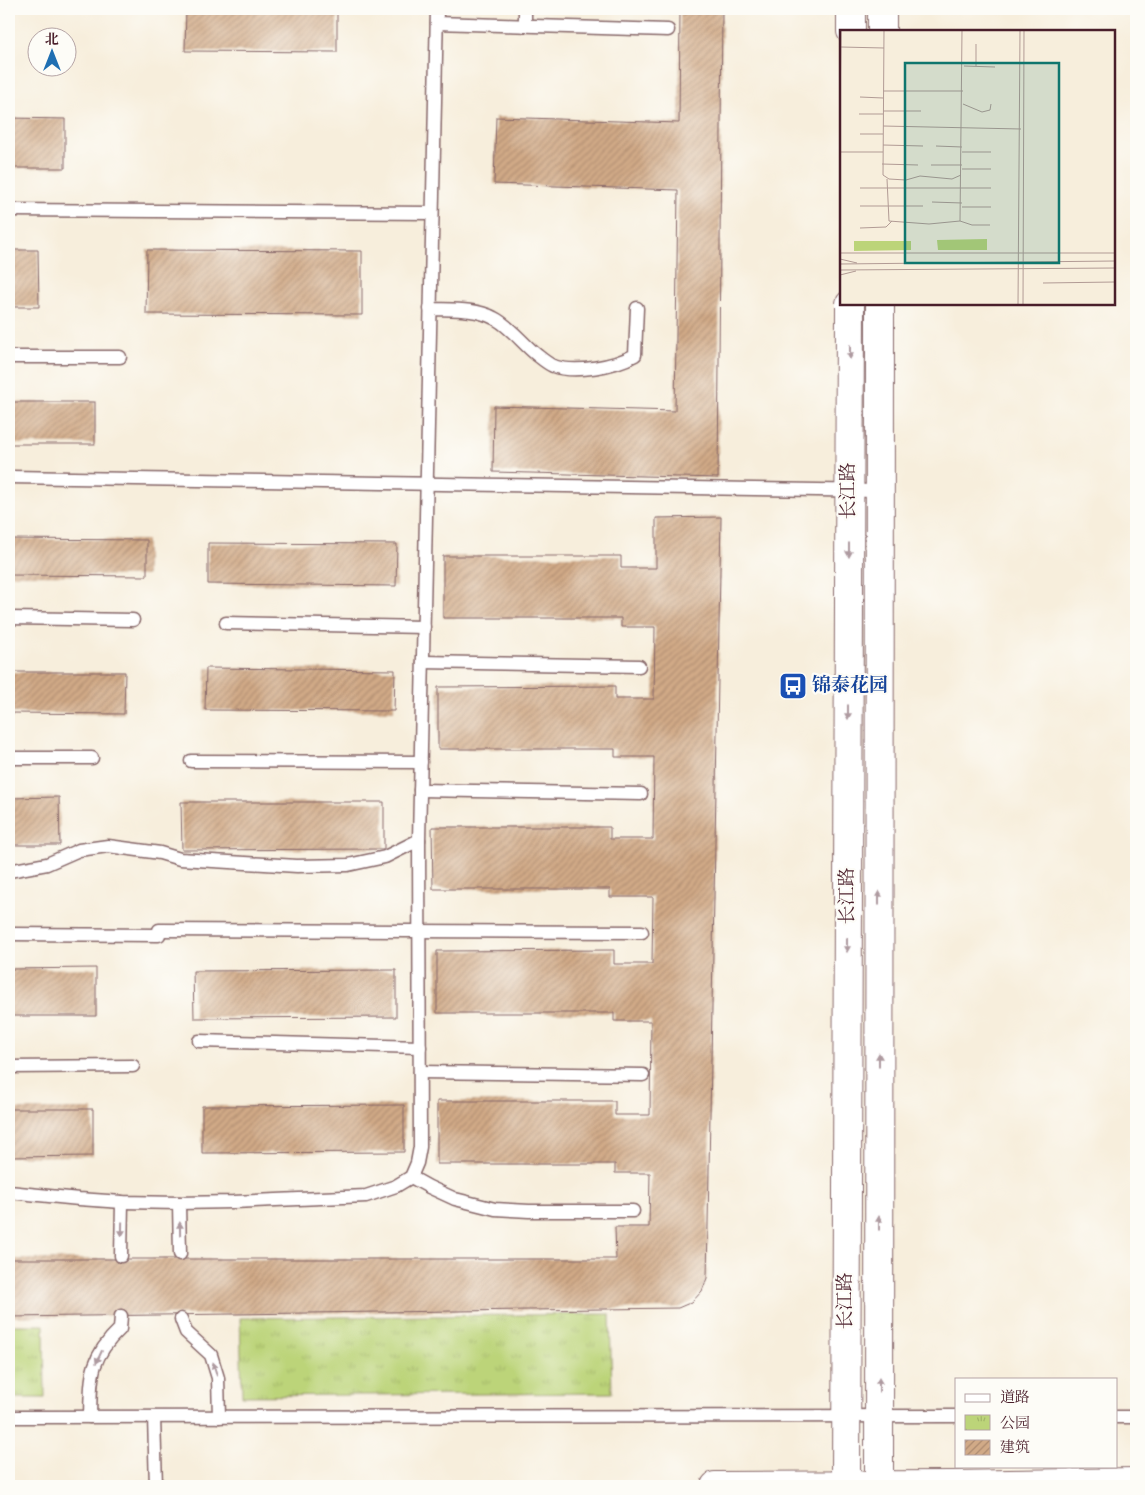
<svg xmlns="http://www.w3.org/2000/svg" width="1145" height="1495" font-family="'Old Standard TT','Noto Serif SC',serif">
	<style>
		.park { fill: url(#park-tufts); stroke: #837a52 }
		.building { fill: url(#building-hatch) }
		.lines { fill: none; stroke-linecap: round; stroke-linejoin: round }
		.service-casing { stroke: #876769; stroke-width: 15 }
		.tertiary-casing { stroke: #876769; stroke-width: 30 }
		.primary-casing { stroke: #876769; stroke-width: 30 }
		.service { stroke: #fff; stroke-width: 12 }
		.tertiary { stroke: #fff; stroke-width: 28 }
		.primary { stroke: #fff; stroke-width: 28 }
		.oneway { fill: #ae9aa0 }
		.labels { text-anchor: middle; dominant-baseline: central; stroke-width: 4.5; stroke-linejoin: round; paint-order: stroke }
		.street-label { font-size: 19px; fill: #4a1f2b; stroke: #fdfcf7 }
		.transit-label { font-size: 19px; font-weight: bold; fill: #164399; stroke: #fdfcf7; text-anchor: start }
		.inset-road { fill: none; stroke: #b29b95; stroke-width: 1 }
		.view { fill: #0f766e; fill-opacity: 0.15; stroke: #0f766e; stroke-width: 2.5 }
		.inset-edge { fill: none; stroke: #4a1f2b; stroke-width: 2.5 }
	</style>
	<defs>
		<pattern id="park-tufts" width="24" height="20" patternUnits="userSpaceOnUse" patternTransform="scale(1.25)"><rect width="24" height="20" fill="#bcd479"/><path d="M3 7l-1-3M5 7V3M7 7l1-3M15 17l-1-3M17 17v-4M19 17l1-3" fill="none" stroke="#a3b669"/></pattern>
		<pattern id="building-hatch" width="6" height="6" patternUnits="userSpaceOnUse" patternTransform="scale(1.25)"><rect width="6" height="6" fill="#d1aa87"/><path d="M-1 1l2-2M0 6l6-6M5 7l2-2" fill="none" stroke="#ac8a6f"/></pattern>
	</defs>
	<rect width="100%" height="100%" fill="#fdfcf7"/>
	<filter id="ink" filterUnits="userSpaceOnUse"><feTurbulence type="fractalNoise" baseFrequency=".02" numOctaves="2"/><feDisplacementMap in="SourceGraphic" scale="10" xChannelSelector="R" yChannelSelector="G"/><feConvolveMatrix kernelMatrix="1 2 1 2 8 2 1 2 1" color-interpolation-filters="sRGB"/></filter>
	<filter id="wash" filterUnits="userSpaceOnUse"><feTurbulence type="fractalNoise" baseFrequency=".0096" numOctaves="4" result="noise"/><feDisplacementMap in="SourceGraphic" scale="20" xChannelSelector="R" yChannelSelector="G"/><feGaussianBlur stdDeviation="1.12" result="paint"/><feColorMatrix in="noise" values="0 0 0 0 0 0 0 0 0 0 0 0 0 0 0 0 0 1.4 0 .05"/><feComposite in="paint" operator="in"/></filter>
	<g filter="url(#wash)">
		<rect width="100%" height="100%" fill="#f7eedc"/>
		<!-- park -->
		<g class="park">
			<polygon points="610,1314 612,1393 242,1396 240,1318"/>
			<polygon points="9,1325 44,1325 45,1398 9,1398"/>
		</g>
		<g id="blocks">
			<!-- building -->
			<g class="building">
				<polygon points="186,9 337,9 337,52 185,51"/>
				<polygon points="626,9 662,9 662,12 626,11"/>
				<polygon points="680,9 722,9 718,478 493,472 494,406 675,411 678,190 494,184 496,117 679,123"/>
				<polygon points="9,118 65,119 65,168 9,168"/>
				<polygon points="9,250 38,250 39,307 9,307"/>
				<polygon points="147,250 362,251 362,315 146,314"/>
				<rect x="9" y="402" width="86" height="42"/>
				<polygon points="721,517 707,1278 702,1291 692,1302 678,1308 9,1317 9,1259 616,1259 615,1227 649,1227 650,1173 615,1173 615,1164 437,1164 437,1101 615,1101 615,1115 650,1115 651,1021 614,1021 614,1013 437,1013 437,951 614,950 614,964 652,964 653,897 610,897 610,889 433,889 432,827 610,827 610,839 653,839 654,757 615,757 615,749 438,749 438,687 615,686 615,699 654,699 655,627 621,627 621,618 443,618 443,556 621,556 621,568 656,568 656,518"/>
				<polygon points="9,539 147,540 147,576 9,575"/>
				<polygon points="208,543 397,544 396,586 208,584"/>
				<polygon points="206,668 395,670 394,711 205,710"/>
				<polygon points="9,672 125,672 124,714 9,713"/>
				<polygon points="59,797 60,845 9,845 9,798"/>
				<polygon points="181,802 384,802 384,849 182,850"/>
				<polygon points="96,968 96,1016 9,1016 9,969"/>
				<polygon points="396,970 396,1017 194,1018 193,971"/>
				<polygon points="404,1105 404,1152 202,1153 202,1106"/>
				<polygon points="9,1109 93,1109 93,1156 9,1157"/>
			</g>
		</g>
	</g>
	<g filter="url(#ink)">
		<use href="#blocks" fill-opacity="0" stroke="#876769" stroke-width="1"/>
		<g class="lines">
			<defs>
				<g id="service">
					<polyline points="437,23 668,30"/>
					<polyline points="525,26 525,9"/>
					<polyline points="9,210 432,213"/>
					<path d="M430,309C451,310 475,308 494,318C509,325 524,345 537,355C542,359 548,364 553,366C576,374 615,366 635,355L637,308"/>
					<polyline points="9,357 120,357"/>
					<polyline points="9,477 879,491"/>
					<polyline points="9,618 133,620"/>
					<polyline points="226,623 424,627"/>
					<polyline points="423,662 639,666"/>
					<polyline points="9,758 92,758"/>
					<polyline points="191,761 421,762"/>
					<polyline points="420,790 641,794"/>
					<polyline points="9,871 47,864 79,850 108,846 160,853 180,859 297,866 348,865 385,857 419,840"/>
					<polyline points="159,930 642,932"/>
					<polyline points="9,934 159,935"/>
					<polyline points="199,1041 420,1047"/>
					<polyline points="9,1067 133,1066"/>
					<polyline points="420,1072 643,1075"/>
					<polyline points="411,1177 429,1187 455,1199 495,1209 529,1211 633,1211"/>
					<polyline points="9,1192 79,1199 122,1202 179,1203 233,1202 366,1196 396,1186 411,1177 417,1163 420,1147 419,840 437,9"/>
					<polyline points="179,1203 180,1254"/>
					<polyline points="121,1256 122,1202"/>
					<polyline points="181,1319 186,1332 211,1355 218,1378 219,1417"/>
					<polyline points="9,1417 956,1416"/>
					<path d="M90,1417C91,1378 89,1358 120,1329L121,1316"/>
					<polyline points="154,1417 156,1486"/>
					<polyline points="1116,1417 1136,1417"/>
				</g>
				<g id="tertiary">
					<polyline points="851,31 851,9"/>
					<polyline points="882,31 882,9"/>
					<polyline points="843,1486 846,1485 850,304"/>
					<polyline points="879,1486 880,304"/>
				</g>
				<polyline id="primary" points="715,1486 953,1485 1136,1482"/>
			</defs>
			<!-- service casing -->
			<use href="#service" class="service-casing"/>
			<!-- tertiary casing -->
			<use href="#tertiary" class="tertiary-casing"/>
			<!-- primary casing -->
			<use href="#primary" class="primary-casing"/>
			<!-- service -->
			<use href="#service" class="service"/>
			<!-- tertiary -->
			<use href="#tertiary" class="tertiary"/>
			<!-- primary -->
			<use href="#primary" class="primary"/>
		</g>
		<!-- one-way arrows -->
		<defs><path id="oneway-solid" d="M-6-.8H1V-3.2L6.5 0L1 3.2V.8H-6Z" transform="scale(1.25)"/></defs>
		<g class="oneway">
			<use href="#oneway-solid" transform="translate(850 352) rotate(90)"/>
			<use href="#oneway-solid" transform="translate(849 550) rotate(90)"/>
			<use href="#oneway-solid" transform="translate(848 712) rotate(90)"/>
			<use href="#oneway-solid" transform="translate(879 898) rotate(-90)"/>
			<use href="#oneway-solid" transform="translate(847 945) rotate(90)"/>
			<use href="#oneway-solid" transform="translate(879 1060) rotate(-90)"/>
			<use href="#oneway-solid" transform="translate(879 1223) rotate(-90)"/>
			<use href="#oneway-solid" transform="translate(122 1229) rotate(91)"/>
			<use href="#oneway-solid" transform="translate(180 1229) rotate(-91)"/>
			<use href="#oneway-solid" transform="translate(99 1357) rotate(115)"/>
			<use href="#oneway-solid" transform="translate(215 1369) rotate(-106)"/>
			<use href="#oneway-solid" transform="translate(879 1385) rotate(-90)"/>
		</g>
	</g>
	<!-- icons -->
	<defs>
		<symbol id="bus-square" viewBox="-11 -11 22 22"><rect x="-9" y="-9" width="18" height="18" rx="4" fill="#1a4fb4" stroke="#fdfcf7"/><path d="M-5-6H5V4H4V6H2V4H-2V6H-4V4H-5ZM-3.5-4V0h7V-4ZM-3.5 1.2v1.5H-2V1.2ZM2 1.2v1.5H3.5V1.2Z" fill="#fff"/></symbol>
	</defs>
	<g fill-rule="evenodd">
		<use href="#bus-square" x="777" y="670" width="32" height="32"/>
	</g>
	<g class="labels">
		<!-- street labels -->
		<g class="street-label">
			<text transform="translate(849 491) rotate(-90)">长江路</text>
			<text transform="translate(848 896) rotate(-90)">长江路</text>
			<text transform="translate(846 1301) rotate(-90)">长江路</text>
		</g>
		<!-- transit labels -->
		<g class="transit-label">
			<text x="812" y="686">锦泰花园</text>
		</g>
	</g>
	<!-- overview -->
	<g transform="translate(840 30)">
		<rect width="275" height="275" fill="#f7eedc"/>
		<path d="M147,209V220H98L97,210ZM14,211H71V220L14,221Z" fill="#bcd479"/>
		<path class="inset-road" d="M44,0L43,145L49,149L66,150L80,146L112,149L121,145M1,17L44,18M124,36L155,37M136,36V14M43,61H123M20,67L43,68M123,74L142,82L150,80L151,74M43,81H81M19,84H43M0,91L1,0M43,96L181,99M20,104H43M43,115L83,116M96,116L122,117M0,122H43M122,122H151M42,134L78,135M91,135H122M122,139H151M47,149L49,191L89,194L120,191L122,0M20,158H86M86,158H151M92,172L122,173M20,176H83M122,177H151M120,191L132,195H150M20,198L46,197L52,191M0,223H275M0,229L17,233M0,234L275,231M0,240L275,238M0,245L16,241M203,253L275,252M178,275L180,0M183,275L184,0"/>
		<path class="view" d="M65,33H219V233H65Z"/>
		<rect width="275" height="275" class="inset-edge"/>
	</g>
	<!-- margin -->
	<rect width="1145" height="1495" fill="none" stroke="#fdfcf7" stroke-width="30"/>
	<!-- legend -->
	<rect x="955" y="1378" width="162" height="90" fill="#fdfcf7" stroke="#b5a4a5"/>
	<rect x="965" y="1394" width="25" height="8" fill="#ffffff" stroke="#b5a4a5"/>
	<text x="1000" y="1402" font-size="15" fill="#4a1f2b">道路</text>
	<rect x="965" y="1415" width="25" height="15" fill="url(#park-tufts)" stroke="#b5a4a5"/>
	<text x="1000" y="1428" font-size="15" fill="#4a1f2b">公园</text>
	<rect x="965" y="1440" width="25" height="15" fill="url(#building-hatch)" stroke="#b5a4a5"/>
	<text x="1000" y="1452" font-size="15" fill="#4a1f2b">建筑</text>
	<!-- north arrow -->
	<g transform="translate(52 52)"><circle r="24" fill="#fdfcf7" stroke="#b5a4a5"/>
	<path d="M0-4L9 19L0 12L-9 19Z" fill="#1f6fb2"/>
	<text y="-8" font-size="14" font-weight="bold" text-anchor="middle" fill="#4a1f2b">北</text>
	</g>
</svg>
